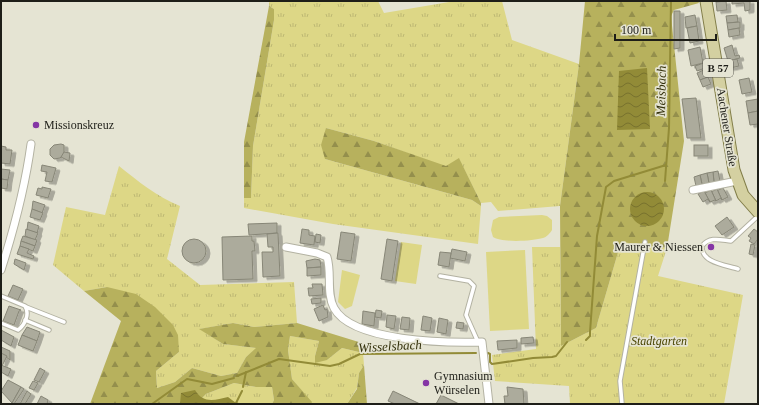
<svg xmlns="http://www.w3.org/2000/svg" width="759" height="405" font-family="'Times New Roman',serif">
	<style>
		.grass { fill: url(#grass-tufts) }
		.forest { fill: url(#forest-firs) }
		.garden { fill: #ddd786 }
		.water { fill: url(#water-waves) }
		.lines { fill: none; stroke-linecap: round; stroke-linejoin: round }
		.stream { stroke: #928b37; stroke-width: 2 }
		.building { fill: #acab9c; stroke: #878677; filter: url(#shadow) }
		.lane-casing { stroke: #b3b2a2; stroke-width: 5.5 }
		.street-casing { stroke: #b3b2a2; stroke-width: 9 }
		.primary-casing { stroke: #817d48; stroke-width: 13 }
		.lane { stroke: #fff; stroke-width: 3.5 }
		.street { stroke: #fff; stroke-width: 7 }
		.primary { stroke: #d4d0a1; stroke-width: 11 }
		.poi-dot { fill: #8535a5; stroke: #e5e4d3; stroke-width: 1.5 }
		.labels { text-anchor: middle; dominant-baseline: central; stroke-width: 3.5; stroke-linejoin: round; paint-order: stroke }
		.shield { fill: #e5e4d3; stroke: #5a5950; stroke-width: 1 }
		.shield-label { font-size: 11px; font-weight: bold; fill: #1e1e18 }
		.poi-label { font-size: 12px; fill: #1e1e18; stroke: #e5e4d3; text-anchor: start }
		.street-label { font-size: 12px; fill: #1e1e18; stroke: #e5e4d3 }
		.park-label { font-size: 12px; font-style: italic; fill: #4a4500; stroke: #e5e4d3 }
		.water-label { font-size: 13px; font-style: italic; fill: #34310c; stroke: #e5e4d3 }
	</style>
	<defs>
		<pattern id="grass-tufts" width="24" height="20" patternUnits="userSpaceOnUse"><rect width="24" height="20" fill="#ddd786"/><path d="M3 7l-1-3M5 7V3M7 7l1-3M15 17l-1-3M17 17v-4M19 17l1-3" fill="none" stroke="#bdb873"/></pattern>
		<pattern id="forest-firs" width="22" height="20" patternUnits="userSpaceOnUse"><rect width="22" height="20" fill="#b7b15d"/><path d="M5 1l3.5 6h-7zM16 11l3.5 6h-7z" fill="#948f4c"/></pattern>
		<pattern id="water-waves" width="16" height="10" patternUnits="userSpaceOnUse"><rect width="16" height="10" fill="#928b37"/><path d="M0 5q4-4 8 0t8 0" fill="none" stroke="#77712d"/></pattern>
		<filter id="shadow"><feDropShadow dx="4" dy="2.5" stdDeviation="0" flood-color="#0004"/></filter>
	</defs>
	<rect width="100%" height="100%" fill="#e5e4d3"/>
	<!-- grass -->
	<g class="grass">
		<polygon points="269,1 378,1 384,13 455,1 502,1 512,40 579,64 560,206 498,211 491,202 481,203 459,159 446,167 374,141 326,128 325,159 472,200 481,206 478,244 333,224 244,208 244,198 251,198 253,146 274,20 274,9 269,6"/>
		<path d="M119,166C138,181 157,197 180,206L167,259L200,285L294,282L297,323L254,327L233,323L200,329L223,344L257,348L246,357L237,373L221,376L192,368L175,382L157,388L156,371L179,352L107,287L84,291L53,265L66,207L105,215Z"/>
		<polygon points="621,242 667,248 658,276 743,295 724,404 570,404 569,386 495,381 492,355 536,349 532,247 560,247 561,346 596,328"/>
		<polygon points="290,336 319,341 315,356 327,360 342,348 363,353 364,365 359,373 357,388 347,404 311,404 311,402 292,379 288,350"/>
		<polygon points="234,383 256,387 272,387 274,400 272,404 196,404 206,394"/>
	</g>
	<!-- forest -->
	<g class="forest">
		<polygon points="585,1 698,1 699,3 674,10 671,16 684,141 667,248 621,242 596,328 561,346 560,206 579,64"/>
		<polygon points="269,6 274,9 274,20 253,146 251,198 244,198 244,142"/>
		<polygon points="326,128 374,141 446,166 459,158 481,203 481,206 472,200 325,159 321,145"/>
		<polygon points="107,287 136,294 155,307 173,325 178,335 179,352 156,371 157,388 175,382 192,368 221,376 237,373 246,357 256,348 223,344 199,329 233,323 254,327 297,323 362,343 363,353 342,348 327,360 315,363 315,356 319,341 290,336 288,350 292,379 312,402 311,404 272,404 274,400 272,387 256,387 234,383 206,394 196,404 90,404 121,321 84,291"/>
		<polygon points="364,365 367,404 347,404 357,389 359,373"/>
	</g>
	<!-- garden -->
	<g class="garden">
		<path d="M542,215L547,216L552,220V230C550,233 547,237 543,238C533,241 502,243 493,237L491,230L493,220L499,217Z"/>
		<polygon points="401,242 422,245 416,284 395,281"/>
		<polygon points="525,250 529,329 490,331 486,252"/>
		<polygon points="342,270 360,275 352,306 345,309 338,302"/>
	</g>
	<!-- water -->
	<g class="water">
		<polygon points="647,68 650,129 617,130 619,71"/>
		<circle cx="647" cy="209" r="17"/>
		<path d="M195,390C203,404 215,400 228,397L236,403L242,404H180L181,393Z"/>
	</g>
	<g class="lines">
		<!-- stream -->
		<g class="stream">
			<polyline points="665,181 669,128 671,1"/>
			<polyline points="586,340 590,336 590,332 597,236 606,187 614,181 666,165"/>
			<polyline points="488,353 490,354 490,362 492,364 533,358 552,357 556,356 567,342"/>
			<polyline points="237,376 279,359 330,366 339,364 360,354 476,353"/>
			<polyline points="243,387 246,372"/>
			<polyline points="152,404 187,379 212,384 234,378"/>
			<polyline points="238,404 236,403 242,391"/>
		</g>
	</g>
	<!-- building -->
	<g class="building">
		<polygon points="726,1 727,10 717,11 716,2"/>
		<polygon points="732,1 750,1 750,10 745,11 744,3 732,4"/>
		<polygon points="674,11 680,11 680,48 674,49"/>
		<polygon points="695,15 697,26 686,28 685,17"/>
		<polygon points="737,15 738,22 727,23 726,16"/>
		<polygon points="740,22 740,28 728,30 727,23"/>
		<polygon points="697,26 699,41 690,43 687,28"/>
		<polygon points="739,28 740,35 729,37 728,30"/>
		<polygon points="732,45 735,56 739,55 740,58 728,61 724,48"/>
		<polygon points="700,47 703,63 691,66 688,50"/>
		<polygon points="737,59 739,66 730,68 728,61"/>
		<polygon points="704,63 705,68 697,71 695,66"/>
		<polygon points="706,69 708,77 700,80 697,73"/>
		<polygon points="708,77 711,84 703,87 700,80"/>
		<polygon points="749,78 752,92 742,94 739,80"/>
		<polygon points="696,98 701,138 687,138 682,99"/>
		<polygon points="758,99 758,111 748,113 746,101"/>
		<polygon points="758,111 758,124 750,125 748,113"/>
		<polygon points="61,144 64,145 64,154 60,158 54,159 50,155 50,149 54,145"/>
		<rect x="694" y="145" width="14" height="11"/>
		<polygon points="1,146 6,147 6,150 12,150 10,164 1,163"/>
		<polygon points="64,152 70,153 69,161 61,157"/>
		<polygon points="42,165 56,168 52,182 45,181 47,172 41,171"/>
		<polygon points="1,169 10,170 8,180 1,179"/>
		<polygon points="718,171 720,181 714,182 713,172"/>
		<polygon points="713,172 714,182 709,183 707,173"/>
		<polygon points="707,173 709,183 702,184 700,175"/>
		<polygon points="700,175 702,184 696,186 694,177"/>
		<polygon points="1,179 8,180 7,189 1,188"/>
		<polygon points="42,187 51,189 48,198 36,195 38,188 42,189"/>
		<polygon points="723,188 728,197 722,200 717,189 718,190"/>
		<polygon points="717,189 722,200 721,198 716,201 711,190 711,192"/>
		<polygon points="711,190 716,201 715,200 710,202 704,191 705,193"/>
		<polygon points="704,191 710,202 708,199 703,202 698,194"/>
		<polygon points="33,201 45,205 42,213 32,209"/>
		<polygon points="32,209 43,213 40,220 30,217"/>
		<polygon points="727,217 734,227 722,235 715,226"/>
		<polygon points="28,222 39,226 37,233 27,230"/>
		<polygon points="277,223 277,233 249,235 248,224"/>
		<polygon points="26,229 38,233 35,240 25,236"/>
		<polygon points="302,229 309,230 309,235 315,236 314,245 300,243"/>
		<polygon points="754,229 758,232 758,239 754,244 749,241 751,238 748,236"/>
		<polygon points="341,232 355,234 351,261 337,259"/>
		<polygon points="278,233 280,276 263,277 262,252 273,252 273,247 268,247 267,234"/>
		<polygon points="316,234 321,235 320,243 315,242"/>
		<polygon points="23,236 37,240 35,246 21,241"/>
		<polygon points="252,236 252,241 254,241 255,251 252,251 253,279 223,280 222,237"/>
		<polygon points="387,239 398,241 392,281 381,279"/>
		<circle cx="194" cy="251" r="12"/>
		<polygon points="21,241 35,246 33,251 20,246"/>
		<polygon points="751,244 755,245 753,255 749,254"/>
		<polygon points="20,246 29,249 27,253 34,256 33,259 17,254"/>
		<polygon points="452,249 467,252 465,261 450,258"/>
		<polygon points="440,252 451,253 449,267 438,265"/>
		<polygon points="15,259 26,263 24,270 14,264"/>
		<polygon points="315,259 320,260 321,267 307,268 306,261"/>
		<polygon points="321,267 321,275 307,276 307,268"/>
		<polygon points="312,284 322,284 323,295 309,296 308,288 313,288"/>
		<polygon points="13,285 23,289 18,300 8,296"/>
		<polygon points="321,298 321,303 312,304 311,299"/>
		<polygon points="323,305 325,310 327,309 328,317 319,321 314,309"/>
		<polygon points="9,306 21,310 19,311 14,325 3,321"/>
		<polygon points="376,310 382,311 381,318 375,317"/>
		<polygon points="363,311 375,313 374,326 362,324"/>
		<polygon points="387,315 396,316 394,329 386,327"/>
		<polygon points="423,316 432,318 430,331 421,330"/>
		<polygon points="402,317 410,318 409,330 400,329"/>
		<polygon points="439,318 448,320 446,334 437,332"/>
		<polygon points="457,322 464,323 463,329 456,328"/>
		<polygon points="27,327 40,332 37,341 22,335"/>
		<polygon points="1,330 14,337 11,346 1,340"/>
		<polygon points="22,335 37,341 33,351 18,345"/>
		<polygon points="533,337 534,343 521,344 521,338"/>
		<polygon points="517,340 517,348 498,350 497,341"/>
		<polygon points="1,347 10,351 10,360 1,353"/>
		<polygon points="1,353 7,356 2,366 1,365"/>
		<polygon points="1,365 11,369 8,376 1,372"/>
		<polygon points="40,368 45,371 39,382 34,380"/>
		<polygon points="8,380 21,387 12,403 1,391"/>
		<polygon points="33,381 38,383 34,390 29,388"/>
		<polygon points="21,387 24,389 14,404 12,403"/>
		<polygon points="507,387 523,389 524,404 505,404 504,396 508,396"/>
		<polygon points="27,391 31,394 25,404 20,404"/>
		<polygon points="393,391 420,404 395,404 388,401"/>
		<polygon points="441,395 459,404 436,404"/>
		<polygon points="41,396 48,400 47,404 37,404"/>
	</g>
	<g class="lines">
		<defs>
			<g id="lane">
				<path d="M738,269C726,265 701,263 702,246C710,236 721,240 731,241L758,216"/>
				<polyline points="440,276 469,281 474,286 466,315 478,342"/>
				<path d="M1,296L25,306C30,314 25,325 18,330L1,323"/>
				<polyline points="26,307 64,322"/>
				<polyline points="25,320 49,330"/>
				<polyline points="622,404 620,381 645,242"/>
			</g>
			<g id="street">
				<polyline points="693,190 737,181"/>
				<path d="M286,247L317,253L327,257C332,273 326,293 334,308C352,342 447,343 482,342L489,404"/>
				<path d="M1,270C14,229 25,188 31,144"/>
			</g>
			<polyline id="primary" points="706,1 734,170 743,195 758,212"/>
		</defs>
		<!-- lane casing -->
		<use href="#lane" class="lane-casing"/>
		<!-- street casing -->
		<use href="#street" class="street-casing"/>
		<!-- primary casing -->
		<use href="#primary" class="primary-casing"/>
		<!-- lane -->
		<use href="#lane" class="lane"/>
		<!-- street -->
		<use href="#street" class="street"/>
		<!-- primary -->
		<use href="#primary" class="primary"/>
	</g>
	<!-- markers -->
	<g class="poi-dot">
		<circle cx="36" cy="125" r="4"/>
		<circle cx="711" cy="247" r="4"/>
		<circle cx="426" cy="383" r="4"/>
	</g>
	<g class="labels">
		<!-- shield labels -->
		<rect class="shield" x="703" y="59" width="30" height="18" rx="3"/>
		<g class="shield-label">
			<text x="718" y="68">B 57</text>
		</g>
		<!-- poi labels -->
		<g class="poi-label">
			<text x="44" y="125">Missionskreuz</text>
			<text x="703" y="247" text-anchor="end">Maurer &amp; Niessen</text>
			<text x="434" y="376">Gymnasium<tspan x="434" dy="14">Würselen</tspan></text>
		</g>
		<!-- street labels -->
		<g class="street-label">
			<text transform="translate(727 127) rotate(81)">Aachener Straße</text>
		</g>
		<!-- park labels -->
		<g class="park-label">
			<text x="659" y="341">Stadtgarten</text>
		</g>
		<!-- water labels -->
		<g class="water-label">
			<text transform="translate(661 91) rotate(-89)">Meisbach</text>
			<text transform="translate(390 346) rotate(-3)">Wisselsbach</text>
		</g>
	</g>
	<!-- border -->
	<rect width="759" height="405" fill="none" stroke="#1e1e18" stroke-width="4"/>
	<!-- scale -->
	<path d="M615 34v6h101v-6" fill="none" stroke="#1e1e18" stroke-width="2"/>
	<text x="621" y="34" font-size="12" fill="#1e1e18" stroke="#e5e4d3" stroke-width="3" paint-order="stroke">100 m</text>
</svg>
